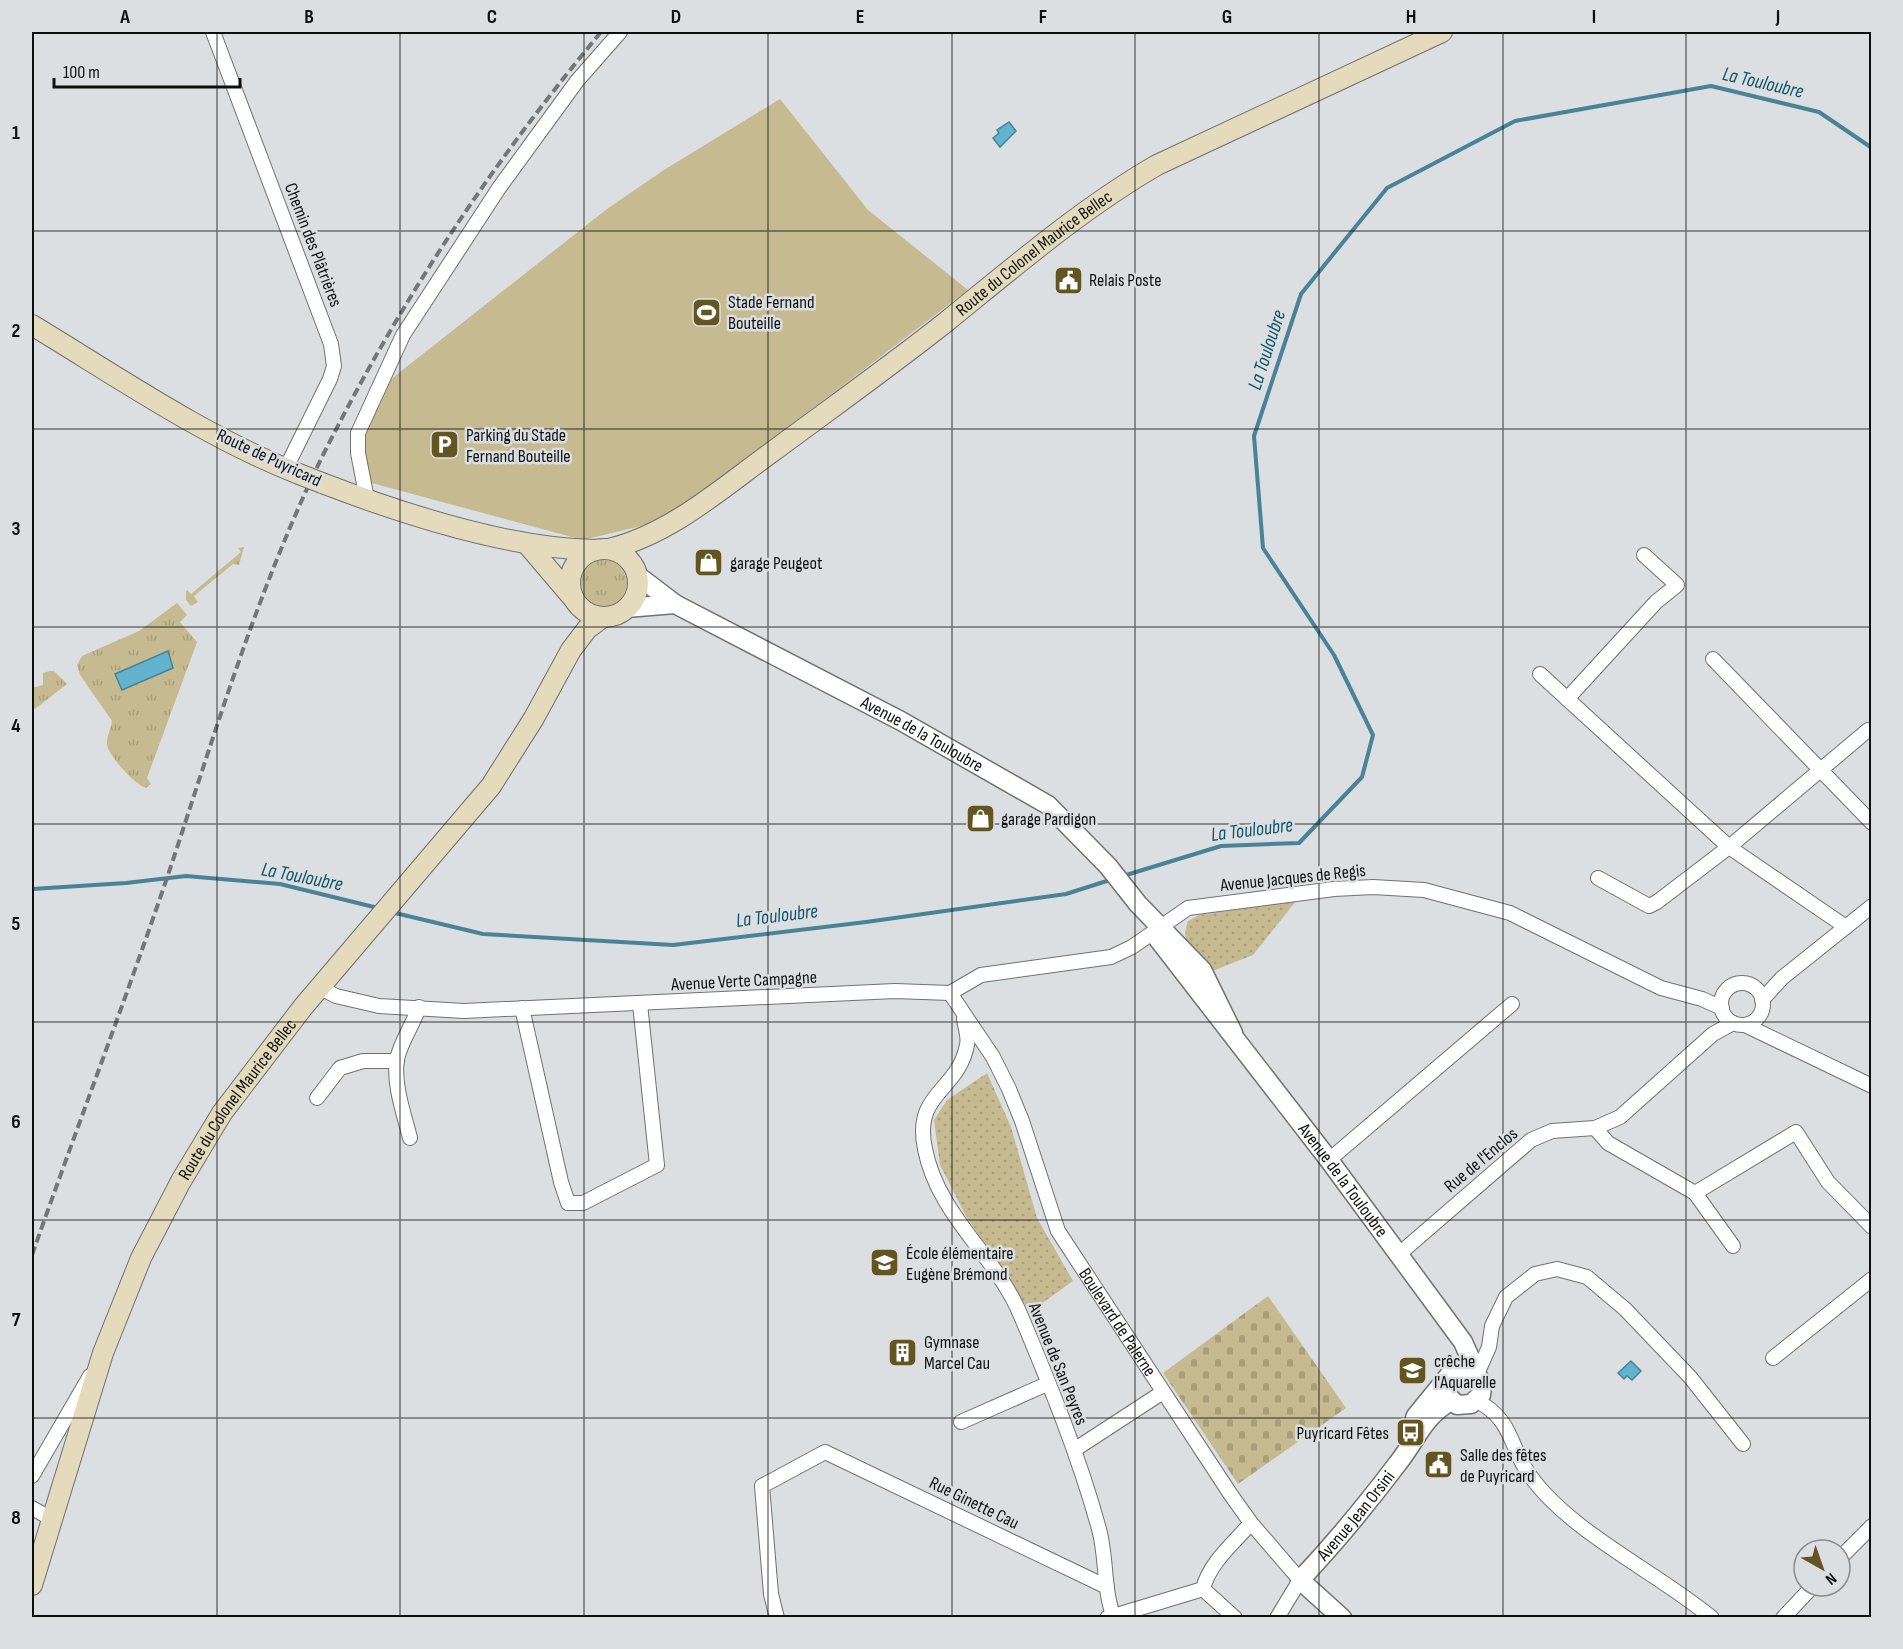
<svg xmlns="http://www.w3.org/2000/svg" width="1903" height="1649" font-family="'Sofia Sans Condensed',sans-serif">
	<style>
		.grass { fill: url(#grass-tufts) }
		.cemetery { fill: url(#cemetery-stones) }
		.park { fill: url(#park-dots) }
		.pitch { fill: #c6ba90 }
		.water { fill: #62b4ce; stroke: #498395; stroke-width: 1.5 }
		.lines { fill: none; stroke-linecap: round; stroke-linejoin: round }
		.stream { stroke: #498395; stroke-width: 4 }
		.minor-casing { stroke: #6e7273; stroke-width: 16 }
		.tertiary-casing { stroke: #6e7273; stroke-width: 21 }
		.secondary-casing { stroke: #6e7273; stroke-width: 22 }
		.minor { stroke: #fff; stroke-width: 14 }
		.tertiary { stroke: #fff; stroke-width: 18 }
		.secondary { stroke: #e3dbbb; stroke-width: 20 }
		.rail { stroke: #747778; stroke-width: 4; stroke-dasharray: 9 4.5; stroke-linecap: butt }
		.secondary-bridge-casing { stroke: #6e7273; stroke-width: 22; stroke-linecap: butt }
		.secondary-bridge { stroke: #e3dbbb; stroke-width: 20 }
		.grid { fill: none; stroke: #0e1010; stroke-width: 1.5; stroke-opacity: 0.55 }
		.labels { text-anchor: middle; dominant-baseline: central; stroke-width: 5; stroke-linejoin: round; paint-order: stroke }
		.street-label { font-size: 18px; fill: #0e1010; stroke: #dbdfe1 }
		.poi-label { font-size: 18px; fill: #0e1010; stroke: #dbdfe1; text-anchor: start }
		.water-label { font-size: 20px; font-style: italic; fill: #0f5568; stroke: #dbdfe1 }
		.neatline { fill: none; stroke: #0e1010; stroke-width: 2 }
		.grid-label { font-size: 20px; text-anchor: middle; font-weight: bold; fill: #0e1010 }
	</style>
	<defs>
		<pattern id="grass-tufts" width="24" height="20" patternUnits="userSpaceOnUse" patternTransform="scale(1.5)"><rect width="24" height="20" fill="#c6ba90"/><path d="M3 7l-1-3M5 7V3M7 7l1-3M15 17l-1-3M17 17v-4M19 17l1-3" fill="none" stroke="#a99f7b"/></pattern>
		<pattern id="cemetery-stones" width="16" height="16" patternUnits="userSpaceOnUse" patternTransform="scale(1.5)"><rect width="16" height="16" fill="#c6ba90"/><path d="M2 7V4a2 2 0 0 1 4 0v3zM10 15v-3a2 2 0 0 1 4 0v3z" fill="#a99f7b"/></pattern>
		<pattern id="park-dots" width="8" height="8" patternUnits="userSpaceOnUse" patternTransform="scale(1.5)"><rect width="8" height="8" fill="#c6ba90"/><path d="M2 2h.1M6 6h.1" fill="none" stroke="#a99f7b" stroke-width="1.8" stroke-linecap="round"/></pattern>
	</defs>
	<rect width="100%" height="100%" fill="#dbdfe1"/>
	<!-- grass -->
	<g class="grass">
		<polygon points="244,547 239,565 233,564 194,596 198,602 191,606 186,600 186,592 187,590 191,594 241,552 238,548"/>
		<circle cx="604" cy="583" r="23"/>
		<path d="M177,603L187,615L180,622L197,642L147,778L151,784L146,788C135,785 109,756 107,745C106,737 111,729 112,721L80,675L77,665L82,656L139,631Z"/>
		<polygon points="50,671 54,671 67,684 35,709 32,704 32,688 43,685 43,673"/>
	</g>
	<!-- cemetery -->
	<polygon class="cemetery" points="1268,1296 1346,1408 1238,1484 1163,1373"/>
	<!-- park -->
	<g class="park">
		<path d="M1296,901L1253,955L1210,972C1195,954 1179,944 1188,921L1199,915Z"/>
		<polygon points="987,1073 1011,1127 1037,1218 1073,1281 1030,1312 966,1216 940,1165 934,1120 947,1100"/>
	</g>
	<!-- pitch -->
	<polygon class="pitch" points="780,99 868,210 968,290 666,520 583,540 368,482 361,442 386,383 607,209 664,170"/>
	<!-- water -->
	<g class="water">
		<polygon points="1009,122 1016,131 1000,147 993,138 999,133 997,130"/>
		<polygon points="168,651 173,668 122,690 115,674"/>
		<polygon points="1631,1361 1641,1371 1632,1380 1627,1376 1624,1379 1618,1373"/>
	</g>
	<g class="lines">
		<!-- stream -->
		<g class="stream">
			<polyline points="1123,876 1221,846 1299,843 1362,777 1373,735 1334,655 1263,548 1254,436 1301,294 1387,188 1515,121 1711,86 1819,112 1872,148"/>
			<polyline points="32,889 126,883 186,876 280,884 378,908"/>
			<polyline points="391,912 483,934 673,945 866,922 1066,894 1113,879"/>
		</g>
		<defs>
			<g id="minor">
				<polyline points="213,32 331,344 334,366 330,379 286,468"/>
				<polyline points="367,499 358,453 358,433 403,335 499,188 577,81 620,32"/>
				<polyline points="1713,659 1872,823"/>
				<polyline points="1540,674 1729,847 1846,927"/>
				<polyline points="1567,699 1656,602 1677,585 1644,555"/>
				<polyline points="1598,878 1649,906 1657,902 1729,847 1868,730"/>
				<circle cx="1742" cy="1004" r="21"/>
				<polyline points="319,987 336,996 379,1006 464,1011 895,991 950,993 981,975 1111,957 1132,947 1188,908 1334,889 1373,887 1424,890 1510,913 1661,988 1702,999 1722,1008"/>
				<path id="s1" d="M950,993L993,1057L1009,1089L1022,1121L1058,1231L1231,1495L1251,1523L1300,1580L1277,1618"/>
				<polyline points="1762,1000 1782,978 1872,906"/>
				<polyline points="522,1008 561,1182 568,1203 583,1203 657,1165 640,1004"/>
				<path d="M964,1019C965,1027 969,1037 967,1045C958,1092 913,1092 925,1149C938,1216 996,1255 1021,1316C1050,1385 1079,1456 1099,1529C1107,1558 1103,1589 1114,1618"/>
				<polyline points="1745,1025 1872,1086"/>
				<polyline points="317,1098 340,1068 363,1061 397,1061"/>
				<polyline points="1595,1128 1608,1143 1695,1193 1733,1246"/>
				<path d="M410,1138C404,1114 393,1084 397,1059C401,1041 413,1025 419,1007"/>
				<polyline points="1329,1160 1512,1004"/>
				<polyline points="1695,1193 1796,1132 1828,1182 1872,1227"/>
				<polyline points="1398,1255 1531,1140 1552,1131 1595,1128 1620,1117 1713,1034 1733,1023"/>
				<polyline points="1773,1358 1872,1279"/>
				<polyline points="1477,1374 1489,1347 1492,1326 1506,1297 1535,1274 1557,1269 1587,1277 1625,1309 1690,1377 1743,1444"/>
				<path d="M1477,1401C1514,1420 1509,1448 1531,1477C1572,1533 1658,1573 1712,1618"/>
				<polyline points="961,1422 1047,1384"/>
				<polyline points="1074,1450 1163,1392"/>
				<polyline points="32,1476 90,1376"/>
				<polyline points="32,1508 50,1518"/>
				<polyline points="1840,1558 1872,1526"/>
				<path d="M1203,1589C1209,1563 1234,1543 1251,1523"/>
				<polyline points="1203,1589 1235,1618"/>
				<polyline points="777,1618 771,1594 762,1486 825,1452 1107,1587"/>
				<polyline points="1107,1618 1203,1589"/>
				<polyline points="1783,1618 1813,1586"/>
			</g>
			<g id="tertiary">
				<path id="s2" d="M637,575L675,604L901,721L1048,805L1108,866L1138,904L1202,970L1233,1033"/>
				<polyline points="626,608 675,604"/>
				<path id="s3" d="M1155,935L1329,1160L1463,1342L1472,1362V1371"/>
				<path d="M1415,1418L1416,1416L1451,1373C1469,1362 1485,1376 1481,1395L1471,1404L1457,1405L1446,1394L1448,1378"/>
				<path id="s4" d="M1342,1618L1300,1580C1335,1543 1367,1504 1398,1463C1417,1439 1423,1417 1451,1401"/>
			</g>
			<g id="secondary">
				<path d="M32,325C118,377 205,437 299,474"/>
				<path d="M322,483C403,514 510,549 596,550"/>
				<polyline points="527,544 573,598"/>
				<path id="s5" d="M609,549C671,534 722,488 772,452C830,409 889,367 946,322C1014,267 1081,209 1157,165L1442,32"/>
				<circle cx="604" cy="583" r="34"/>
				<path id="s6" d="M32,1585L103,1353L141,1258L181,1181L222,1113L303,1007L491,786L534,718L571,650L587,629L603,617"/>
			</g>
		</defs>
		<!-- minor casing -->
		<use href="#minor" class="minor-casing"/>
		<!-- tertiary casing -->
		<use href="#tertiary" class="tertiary-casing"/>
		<!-- secondary casing -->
		<use href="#secondary" class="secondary-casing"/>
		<!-- minor -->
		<use href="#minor" class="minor"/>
		<!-- tertiary -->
		<use href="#tertiary" class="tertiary"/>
		<!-- secondary -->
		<use href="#secondary" class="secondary"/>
		<!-- rail -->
		<path class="rail" d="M32,1255C77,1127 126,999 170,869C216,730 259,585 324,453C402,298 490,166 601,32"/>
		<defs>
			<polyline id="secondary-bridge" points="299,474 322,483"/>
		</defs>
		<!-- secondary-bridge casing -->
		<use href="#secondary-bridge" class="secondary-bridge-casing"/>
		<!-- secondary-bridge -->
		<use href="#secondary-bridge" class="secondary-bridge"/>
	</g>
	<!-- grid -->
	<path class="grid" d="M217,32V1618M400,32V1618M584,32V1618M768,32V1618M952,32V1618M1135,32V1618M1319,32V1618M1503,32V1618M1686,32V1618M32,231H1872M32,429H1872M32,627H1872M32,824H1872M32,1022H1872M32,1220H1872M32,1418H1872"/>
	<!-- icons -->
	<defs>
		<symbol id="civic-square" viewBox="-11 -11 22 22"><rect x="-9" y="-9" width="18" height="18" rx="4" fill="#635522" stroke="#dbdfe1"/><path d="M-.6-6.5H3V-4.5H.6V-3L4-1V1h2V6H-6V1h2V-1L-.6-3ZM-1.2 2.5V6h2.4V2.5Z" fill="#fff"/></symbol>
		<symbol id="stadium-square" viewBox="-11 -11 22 22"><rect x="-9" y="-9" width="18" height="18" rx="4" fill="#635522" stroke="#dbdfe1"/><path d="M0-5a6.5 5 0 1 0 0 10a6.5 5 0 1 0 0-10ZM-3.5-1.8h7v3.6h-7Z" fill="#fff"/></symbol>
		<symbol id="parking-square" viewBox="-11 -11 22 22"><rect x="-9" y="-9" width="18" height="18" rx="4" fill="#635522" stroke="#dbdfe1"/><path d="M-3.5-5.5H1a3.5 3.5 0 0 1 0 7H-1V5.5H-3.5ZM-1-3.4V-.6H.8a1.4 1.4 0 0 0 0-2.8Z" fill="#fff"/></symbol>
		<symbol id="shop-square" viewBox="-11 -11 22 22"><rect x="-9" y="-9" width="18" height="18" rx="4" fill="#635522" stroke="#dbdfe1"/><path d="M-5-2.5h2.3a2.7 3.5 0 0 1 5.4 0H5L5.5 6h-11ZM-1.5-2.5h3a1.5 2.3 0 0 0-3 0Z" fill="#fff"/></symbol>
		<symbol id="school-square" viewBox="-11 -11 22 22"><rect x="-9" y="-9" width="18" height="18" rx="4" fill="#635522" stroke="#dbdfe1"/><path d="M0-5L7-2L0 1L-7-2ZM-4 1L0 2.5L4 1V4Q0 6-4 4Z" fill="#fff"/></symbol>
		<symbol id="building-square" viewBox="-11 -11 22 22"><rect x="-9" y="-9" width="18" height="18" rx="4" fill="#635522" stroke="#dbdfe1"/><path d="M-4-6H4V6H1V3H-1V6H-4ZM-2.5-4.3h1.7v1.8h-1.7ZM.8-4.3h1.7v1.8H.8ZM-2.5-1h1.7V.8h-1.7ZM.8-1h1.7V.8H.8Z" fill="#fff"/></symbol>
		<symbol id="bus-square" viewBox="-11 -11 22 22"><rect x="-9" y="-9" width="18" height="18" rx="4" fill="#635522" stroke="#dbdfe1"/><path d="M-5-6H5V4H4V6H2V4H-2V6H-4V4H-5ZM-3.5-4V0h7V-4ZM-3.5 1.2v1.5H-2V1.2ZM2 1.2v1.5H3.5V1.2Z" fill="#fff"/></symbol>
	</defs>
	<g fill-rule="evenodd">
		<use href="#civic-square" x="1052" y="264" width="33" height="33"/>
		<use href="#stadium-square" x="690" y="296" width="33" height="33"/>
		<use href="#parking-square" x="428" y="428" width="33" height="33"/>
		<use href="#shop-square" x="692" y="546" width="33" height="33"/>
		<use href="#shop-square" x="964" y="802" width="33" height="33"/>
		<use href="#school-square" x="868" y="1246" width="33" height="33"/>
		<use href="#building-square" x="886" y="1336" width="33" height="33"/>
		<use href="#school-square" x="1396" y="1354" width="33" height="33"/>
		<use href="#bus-square" x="1394" y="1416" width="33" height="33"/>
		<use href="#civic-square" x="1422" y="1448" width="33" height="33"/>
	</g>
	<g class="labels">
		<!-- street labels -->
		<g class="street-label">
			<text transform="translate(313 245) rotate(69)">Chemin des Plâtrières</text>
			<text stroke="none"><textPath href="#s5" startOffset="520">Route du Colonel Maurice Bellec</textPath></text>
			<text transform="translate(269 458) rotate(25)">Route de Puyricard</text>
			<text stroke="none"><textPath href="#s2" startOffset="327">Avenue de la Touloubre</textPath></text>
			<text transform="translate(1293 878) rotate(-6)">Avenue Jacques de Regis</text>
			<text transform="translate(744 981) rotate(-3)">Avenue Verte Campagne</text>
			<text stroke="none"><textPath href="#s6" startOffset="531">Route du Colonel Maurice Bellec</textPath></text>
			<text transform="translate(1481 1160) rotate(-40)">Rue de l'Enclos</text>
			<text stroke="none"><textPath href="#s3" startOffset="309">Avenue de la Touloubre</textPath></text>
			<text stroke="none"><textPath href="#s1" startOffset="372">Boulevard de Palerne</textPath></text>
			<text transform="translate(1058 1364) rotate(68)">Avenue de San Peyres</text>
			<text transform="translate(974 1503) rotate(26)">Rue Ginette Cau</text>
			<text stroke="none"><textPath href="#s4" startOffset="142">Avenue Jean Orsini</textPath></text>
		</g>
		<!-- poi labels -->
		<g class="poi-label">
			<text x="1089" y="280">Relais Poste</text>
			<text x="728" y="302">Stade Fernand<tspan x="728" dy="21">Bouteille</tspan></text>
			<text x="466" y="435">Parking du Stade<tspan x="466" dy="21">Fernand Bouteille</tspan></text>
			<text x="730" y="563">garage Peugeot</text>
			<text x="1001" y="819">garage Pardigon</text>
			<text x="906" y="1253">École élémentaire<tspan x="906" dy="21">Eugène Brémond</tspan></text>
			<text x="924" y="1342">Gymnase<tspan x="924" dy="21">Marcel Cau</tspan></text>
			<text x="1434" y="1361">crêche<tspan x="1434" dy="21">l'Aquarelle</tspan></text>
			<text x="1389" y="1433" text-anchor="end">Puyricard Fêtes</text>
			<text x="1460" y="1455">Salle des fêtes<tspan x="1460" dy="21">de Puyricard</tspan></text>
		</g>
		<!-- water labels -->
		<g class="water-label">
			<text transform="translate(1763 83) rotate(13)">La Touloubre</text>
			<text transform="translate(1267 350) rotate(-72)">La Touloubre</text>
			<text transform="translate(1252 830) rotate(-7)">La Touloubre</text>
			<text transform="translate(302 877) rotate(11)">La Touloubre</text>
			<text transform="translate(777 916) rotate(-7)">La Touloubre</text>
		</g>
	</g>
	<!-- border -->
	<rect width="1903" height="1649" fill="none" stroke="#dbdfe1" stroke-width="66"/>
	<!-- north arrow -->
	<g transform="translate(1822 1568) rotate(140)"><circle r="28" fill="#dbdfe1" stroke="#898c8d" stroke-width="1.5"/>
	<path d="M0-4.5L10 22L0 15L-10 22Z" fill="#635522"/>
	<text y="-9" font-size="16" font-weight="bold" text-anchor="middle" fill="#0e1010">N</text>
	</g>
	<!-- scale -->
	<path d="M54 78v9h186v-9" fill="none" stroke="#0e1010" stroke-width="3"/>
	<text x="63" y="78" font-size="18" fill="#0e1010" stroke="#dbdfe1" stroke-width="4.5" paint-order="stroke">100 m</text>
	<rect x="33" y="33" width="1837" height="1583" class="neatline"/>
	<g class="grid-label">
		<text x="125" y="23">A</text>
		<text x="309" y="23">B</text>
		<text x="492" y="23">C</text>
		<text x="676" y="23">D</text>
		<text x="860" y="23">E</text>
		<text x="1043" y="23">F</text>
		<text x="1227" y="23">G</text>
		<text x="1411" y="23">H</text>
		<text x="1594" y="23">I</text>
		<text x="1778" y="23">J</text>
		<text x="16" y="139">1</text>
		<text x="16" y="337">2</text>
		<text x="16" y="535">3</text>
		<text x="16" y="732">4</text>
		<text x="16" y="930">5</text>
		<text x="16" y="1128">6</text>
		<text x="16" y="1326">7</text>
		<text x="16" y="1524">8</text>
	</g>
</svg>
